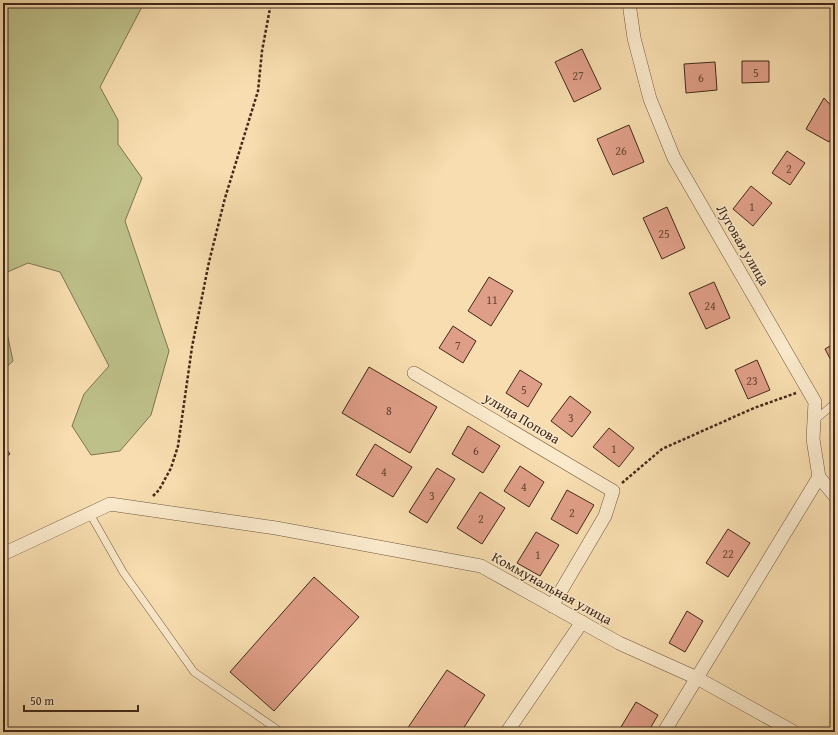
<svg xmlns="http://www.w3.org/2000/svg" width="838" height="735" font-family="'Gentium Book Plus',serif">
	<style>
		.green { fill: #bec089; stroke: #807451 }
		.building { fill: #df9e87; stroke: #422919 }
		.lines { fill: none; stroke-linecap: round; stroke-linejoin: round }
		.service-casing { stroke: #6f563e; stroke-width: 8 }
		.minor-casing { stroke: #6f563e; stroke-width: 14 }
		.path { stroke: #422919; stroke-width: 2.5; stroke-dasharray: 3 2; stroke-linecap: butt }
		.service { stroke: #fae9cb; stroke-width: 7 }
		.minor { stroke: #fae9cb; stroke-width: 13 }
		.labels { text-anchor: middle; dominant-baseline: central; stroke-width: 3; stroke-linejoin: round; paint-order: stroke }
		.number-label { font-size: 12px; fill: #694634 }
		.street-label { font-size: 14px; fill: #422919; stroke: #fae9cb }
	</style>
	<rect width="100%" height="100%" fill="#f7ddaf"/>
	<filter id="stains"><feTurbulence type="fractalNoise" baseFrequency=".005" numOctaves="4"/><feColorMatrix values="0 0 0 0 .2 0 0 0 0 .09 0 0 0 0 .02 0 0 0 .5 -.17"/></filter>
	<radialGradient id="worn" r=".72"><stop offset=".6" stop-color="#630" stop-opacity="0"/><stop offset="1" stop-color="#630" stop-opacity=".3"/></radialGradient>
	<!-- green -->
	<g class="green">
		<polygon points="3,3 144,3 100,87 118,120 118,144 142,178 125,221 169,351 151,415 120,451 91,455 72,426 84,394 109,366 60,272 28,263 3,274"/>
		<polygon points="3,314 13,361 3,370"/>
	</g>
	<!-- building -->
	<g class="building">
		<polygon points="582,49 601,89 574,102 555,62"/>
		<polygon points="742,61 769,61 769,82 742,83"/>
		<polygon points="715,62 717,90 686,93 684,64"/>
		<polygon points="824,98 835,110 835,132 829,142 806,129"/>
		<polygon points="629,125 644,162 613,175 597,139"/>
		<polygon points="787,151 805,163 790,185 772,173"/>
		<polygon points="751,186 772,203 753,226 733,209"/>
		<polygon points="667,207 685,248 662,259 643,218"/>
		<polygon points="489,277 513,291 491,326 468,311"/>
		<polygon points="714,282 730,318 706,329 689,293"/>
		<polygon points="453,326 476,341 463,363 439,348"/>
		<polygon points="835,343 835,368 825,349"/>
		<polygon points="757,360 770,390 748,399 735,370"/>
		<polygon points="369,367 437,407 410,453 342,413"/>
		<polygon points="520,370 542,384 528,407 506,393"/>
		<polygon points="570,396 591,412 572,437 551,421"/>
		<polygon points="468,426 500,446 483,473 452,454"/>
		<polygon points="609,428 634,448 619,467 593,447"/>
		<polygon points="3,444 10,454 3,459"/>
		<polygon points="375,444 412,467 393,497 356,475"/>
		<polygon points="520,466 544,482 529,507 504,491"/>
		<polygon points="437,468 455,479 427,523 409,512"/>
		<polygon points="567,490 594,505 577,534 551,519"/>
		<polygon points="480,492 505,508 482,544 457,528"/>
		<polygon points="728,529 750,543 728,577 706,563"/>
		<polygon points="536,532 559,545 540,576 517,563"/>
		<polygon points="314,577 359,617 274,711 230,672"/>
		<polygon points="687,611 703,621 685,652 669,643"/>
		<polygon points="447,670 485,695 461,732 405,732"/>
		<polygon points="636,702 658,715 648,732 618,732"/>
	</g>
	<g class="lines">
		<defs>
			<g id="service">
				<polyline points="814,421 835,403"/>
				<polyline points="90,514 123,572 194,672 281,732"/>
			</g>
			<g id="minor">
				<polyline points="629,3 634,38 650,99 674,158 815,402 813,439 819,477 835,496"/>
				<polyline points="414,373 613,491 605,516 552,606"/>
				<polyline points="3,554 110,504 276,528 481,566 619,643 697,678 794,732"/>
				<polyline points="507,732 582,622"/>
				<polyline points="664,732 819,477"/>
			</g>
		</defs>
		<!-- service casing -->
		<use href="#service" class="service-casing"/>
		<!-- minor casing -->
		<use href="#minor" class="minor-casing"/>
		<!-- path -->
		<g class="path">
			<polyline points="622,483 662,449 754,408 796,393"/>
			<polyline points="153,496 159,490 171,468 178,446 192,347 209,262 225,198 258,91 262,51 271,3"/>
		</g>
		<!-- service -->
		<use href="#service" class="service"/>
		<!-- minor -->
		<use href="#minor" class="minor"/>
	</g>
	<g class="labels">
		<!-- number labels -->
		<g class="number-label">
			<text x="756" y="72">5</text>
			<text x="578" y="75">27</text>
			<text x="701" y="77">6</text>
			<text x="621" y="150">26</text>
			<text x="789" y="168">2</text>
			<text x="752" y="206">1</text>
			<text x="664" y="233">25</text>
			<text x="492" y="299">11</text>
			<text x="710" y="305">24</text>
			<text x="458" y="345">7</text>
			<text x="752" y="380">23</text>
			<text x="524" y="389">5</text>
			<text x="389" y="410">8</text>
			<text x="571" y="417">3</text>
			<text x="614" y="448">1</text>
			<text x="476" y="450">6</text>
			<text x="384" y="471">4</text>
			<text x="524" y="486">4</text>
			<text x="432" y="495">3</text>
			<text x="572" y="512">2</text>
			<text x="481" y="518">2</text>
			<text x="728" y="553">22</text>
			<text x="538" y="554">1</text>
		</g>
		<!-- street labels -->
		<g class="street-label">
			<text transform="translate(743 245) rotate(60)">Луговая улица</text>
			<text transform="translate(522 418) rotate(31)">улица Попова</text>
			<text transform="translate(552 588) rotate(29)">Коммунальная улица</text>
		</g>
	</g>
	<!-- margin -->
	<rect width="838" height="735" fill="none" stroke="#f7ddaf" stroke-width="16"/>
	<rect x="4" y="4" width="830" height="727" fill="none" stroke="#422919" stroke-width="2"/>
	<rect x="8" y="8" width="822" height="719" fill="none" stroke="#422919"/>
	<!-- scale -->
	<path d="M24 705v6h114v-6" fill="none" stroke="#422919" stroke-width="2"/>
	<text x="30" y="705" font-size="12" fill="#422919" stroke="#fae9cb" stroke-width="3" paint-order="stroke">50 m</text>
	<rect width="100%" height="100%" filter="url(#stains)"/>
	<rect width="100%" height="100%" fill="url(#worn)"/>
</svg>
